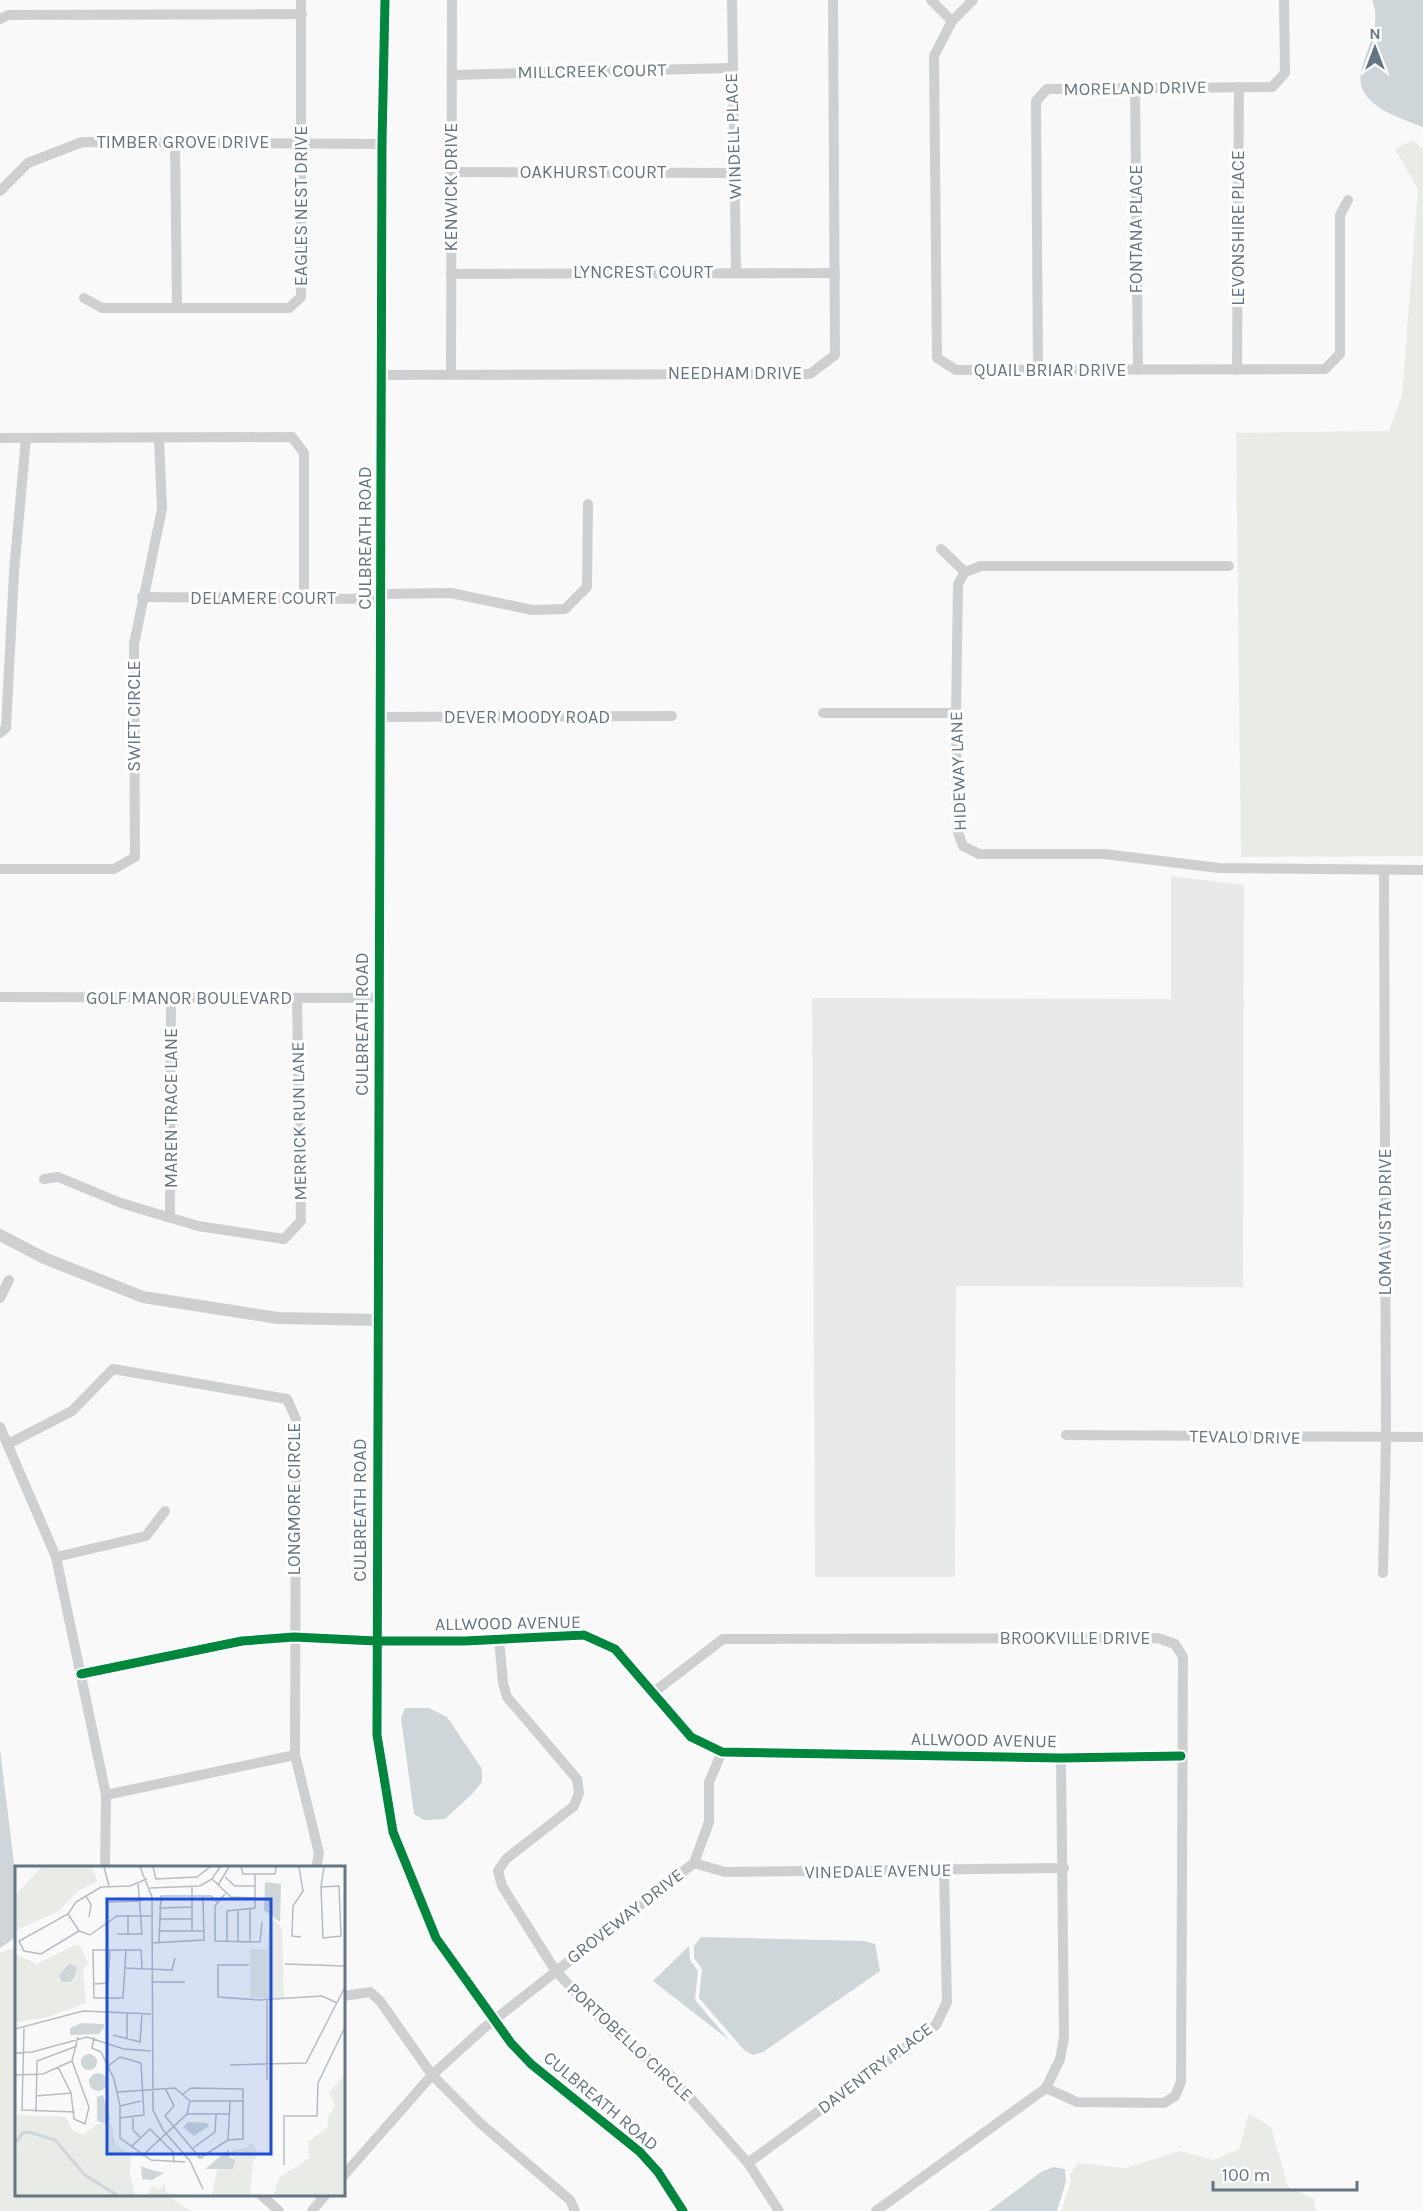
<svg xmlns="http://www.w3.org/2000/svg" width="1423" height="2211" font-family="Karla,sans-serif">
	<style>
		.built { fill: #e8e9e9 }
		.green { fill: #e8ebe6 }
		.water { fill: #ced6d9 }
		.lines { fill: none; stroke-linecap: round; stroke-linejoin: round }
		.minor { stroke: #cecfd0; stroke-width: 10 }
		.tertiary { stroke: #cecfd0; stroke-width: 12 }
		.cycleway-casing { stroke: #fff; stroke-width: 13 }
		.cycleway { stroke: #00873e; stroke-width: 9 }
		.labels { text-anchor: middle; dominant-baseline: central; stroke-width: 6; stroke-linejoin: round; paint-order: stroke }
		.street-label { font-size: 18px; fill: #657683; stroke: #fff }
		.inset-river { fill: none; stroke: #ced6d9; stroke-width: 3 }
		.inset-road { fill: none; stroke: #b5bdc3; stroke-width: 1.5 }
		.view { fill: #1d4ed8; fill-opacity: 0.15; stroke: #1d4ed8; stroke-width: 3 }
		.inset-edge { fill: none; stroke: #657683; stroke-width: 3 }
	</style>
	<rect width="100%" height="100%" fill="#f9f9f9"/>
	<!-- built -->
	<polygon class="built" points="1171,876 1244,885 1243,1287 956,1286 955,1577 815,1577 812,998 1171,999"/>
	<!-- green -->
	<g class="green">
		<polygon points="1413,140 1423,149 1423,856 1241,857 1236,433 1389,431 1402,395 1418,189 1395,149"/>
		<polygon points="16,1943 16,2194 167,2195 191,2211 0,2211 0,1953 13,1948"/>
		<polygon points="1249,2113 1271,2127 1288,2187 1314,2199 1316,2211 1061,2211 1071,2182 1070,2174 1078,2163 1125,2168 1180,2151 1214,2160 1239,2149"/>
	</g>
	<!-- water -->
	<g class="water">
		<path d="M1372,0H1423V127C1400,118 1355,105 1361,73C1363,62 1367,52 1371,41C1375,27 1378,14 1372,0Z"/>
		<polygon points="405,1708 429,1708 447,1717 482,1769 482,1782 472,1794 445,1819 424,1820 414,1814 401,1718"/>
		<polygon points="0,1749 16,1880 16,1937 0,1948"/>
		<polygon points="701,1937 864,1941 875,1944 880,1971 763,2052 753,2055 745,2051 699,1998 702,1969 694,1958 694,1946"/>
		<polygon points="689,1946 690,1960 698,1971 695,2000 729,2040 653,1981"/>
		<polygon points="1053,2167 1065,2169 1066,2181 1057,2211 989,2211 1041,2172"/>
	</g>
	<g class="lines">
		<!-- minor -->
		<g class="minor">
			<polyline points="732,0 736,272"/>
			<polyline points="931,0 952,21"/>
			<polyline points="973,0 952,21 934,56 937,358 956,370 1325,369 1340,354 1340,215 1348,200"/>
			<polyline points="0,19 8,15 302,14"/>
			<polyline points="452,75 731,68"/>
			<polyline points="1135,89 1138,370"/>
			<polyline points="175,144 177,308"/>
			<polyline points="450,172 736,173"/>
			<polyline points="0,191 28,163 82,142 382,144"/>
			<polyline points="451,274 835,273"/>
			<polyline points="84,298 102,308 289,308 301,297 301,0"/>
			<polyline points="1038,370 1036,101 1047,89 1272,87 1285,73 1284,0"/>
			<polyline points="1237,370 1239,87"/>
			<polyline points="451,373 452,0"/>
			<polyline points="383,375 810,374 835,355 833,0"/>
			<polyline points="0,438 292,437 304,453 304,598"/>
			<polyline points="941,549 965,572"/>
			<polyline points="1229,566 981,566 965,572 958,584 956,713 957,830 963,846 979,854 1104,854 1219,868 1423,870"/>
			<polyline points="142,597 370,599 382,594 451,593 532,610 565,609 587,587 588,504"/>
			<polyline points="823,713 956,713"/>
			<polyline points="381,717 672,716"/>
			<polyline points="0,733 6,728 14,572 26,438"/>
			<polyline points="0,869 114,869 135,857 134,644 162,509 159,439"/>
			<polyline points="0,997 379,998"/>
			<polyline points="44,1179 58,1177 121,1203 198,1226 284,1239 301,1221 297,998"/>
			<polyline points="170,1216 171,999"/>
			<polyline points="0,1298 9,1280"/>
			<polyline points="0,1427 56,1557 106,1795 105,1868"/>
			<polyline points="1066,1435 1423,1437"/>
			<polyline points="8,1444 72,1411 113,1369 287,1399 296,1419 295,1755 319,1853 316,1868"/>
			<polyline points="56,1557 146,1536 165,1511"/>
			<polyline points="1383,1573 1386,1438 1384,871"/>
			<polyline points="499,1639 503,1683 507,1697 577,1779 579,1793 574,1806 506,1859 498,1871 502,1886 555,1970 612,2031 671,2076 748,2163 779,2211"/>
			<polyline points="81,1674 242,1641 294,1637 376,1641 465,1641 584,1635 615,1649 691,1737 722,1752 1061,1758 1181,1756"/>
			<polyline points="654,1692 723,1639 1158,1638 1175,1644 1183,1657 1181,2082 1175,2096 1164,2103 1077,2102 1046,2088"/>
			<polyline points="106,1795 295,1755"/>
			<polyline points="694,1863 725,1872 1064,1868"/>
			<polyline points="344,1996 370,1992 380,2001 432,2075 480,2123 570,2200 575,2211"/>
			<polyline points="494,2020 531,2064 640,2152 658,2172 683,2211"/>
			<polyline points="748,2163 936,2025 947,2002 944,1870"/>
			<polyline points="344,2175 432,2075 484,2028 694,1863 709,1822 709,1782 722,1752"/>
			<polyline points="260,2194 279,2211"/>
			<polyline points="312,2211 326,2194"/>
			<polyline points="876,2211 1046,2088 1060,2059 1064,2038 1061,1758"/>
		</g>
		<!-- tertiary -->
		<g class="tertiary">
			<polyline points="385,0 382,144 377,1735 393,1832 436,1938 494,2020"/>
			<polyline points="0,1235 44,1258 143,1297 278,1318 378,1320"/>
		</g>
		<defs>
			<g id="cycleway">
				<polyline points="385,0 382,144 377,1735 393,1832 436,1938 511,2043 531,2064 640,2152 658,2172 683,2211"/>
				<polyline points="81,1674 242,1641 294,1637 376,1641 465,1641 584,1635 615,1649 691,1737 722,1752 1061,1758 1181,1756"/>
			</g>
		</defs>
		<!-- cycleway casing -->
		<use href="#cycleway" class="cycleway-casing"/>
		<!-- cycleway -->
		<use href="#cycleway" class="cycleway"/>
	</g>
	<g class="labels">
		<!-- street labels -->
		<g class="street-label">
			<text transform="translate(592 71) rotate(-1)">MILLCREEK COURT</text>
			<text transform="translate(1135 88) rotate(-1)">MORELAND DRIVE</text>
			<text transform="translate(733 136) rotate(-92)">WINDELL PLACE</text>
			<text x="183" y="142">TIMBER GROVE DRIVE</text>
			<text x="593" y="172">OAKHURST COURT</text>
			<text transform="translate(451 187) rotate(-90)">KENWICK DRIVE</text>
			<text transform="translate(301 206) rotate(-90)">EAGLES NEST DRIVE</text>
			<text transform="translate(1238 228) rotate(-90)">LEVONSHIRE PLACE</text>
			<text transform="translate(1136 229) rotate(-90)">FONTANA PLACE</text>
			<text x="643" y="272">LYNCREST COURT</text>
			<text x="1050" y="370">QUAIL BRIAR DRIVE</text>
			<text x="735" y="373">NEEDHAM DRIVE</text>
			<text transform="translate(365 538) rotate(-90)">CULBREATH ROAD</text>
			<text x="263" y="598">DELAMERE COURT</text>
			<text transform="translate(134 716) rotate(-90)">SWIFT CIRCLE</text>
			<text x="527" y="717">DEVER MOODY ROAD</text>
			<text transform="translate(958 771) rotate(-92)">HIDEWAY LANE</text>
			<text x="189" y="998">GOLF MANOR BOULEVARD</text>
			<text transform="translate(362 1024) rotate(-90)">CULBREATH ROAD</text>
			<text transform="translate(171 1108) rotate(-90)">MAREN TRACE LANE</text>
			<text transform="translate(299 1121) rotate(-91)">MERRICK RUN LANE</text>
			<text transform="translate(1385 1222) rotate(-90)">LOMA VISTA DRIVE</text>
			<text transform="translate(1245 1437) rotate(1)">TEVALO DRIVE</text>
			<text transform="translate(294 1499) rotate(-90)">LONGMORE CIRCLE</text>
			<text transform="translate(360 1510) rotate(-90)">CULBREATH ROAD</text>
			<text transform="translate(508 1623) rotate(-1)">ALLWOOD AVENUE</text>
			<text x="1075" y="1638">BROOKVILLE DRIVE</text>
			<text transform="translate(984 1740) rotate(1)">ALLWOOD AVENUE</text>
			<text transform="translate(878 1871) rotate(-1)">VINEDALE AVENUE</text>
			<text transform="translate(625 1916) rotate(-38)">GROVEWAY DRIVE</text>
			<text transform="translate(630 2042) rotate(43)">PORTOBELLO CIRCLE</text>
			<text transform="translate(875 2068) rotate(-37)">DAVENTRY PLACE</text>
			<text transform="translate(601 2101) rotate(40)">CULBREATH ROAD</text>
		</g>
	</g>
	<!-- overview -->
	<g transform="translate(15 1866)">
		<rect width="330" height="330" fill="#f9f9f9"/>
		<path d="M27,1H76L83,15L63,25L44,45L0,65V29ZM255,50L267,62L269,132H235V83H252ZM60,79H65L73,97L68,104L71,137L33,151L0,157V88L22,98ZM53,96L62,101L61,112L56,117L42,115ZM330,208V329H259L264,311L288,297L294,292L293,276L313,261V251L320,239L314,227ZM2,249L51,251L57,264L68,269L83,258L96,257L100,278L116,289L115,308L120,329H0ZM236,276L244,288L238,295L235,329H197L202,304L219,302L216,284L232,282ZM150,318L151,327L176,329H132L138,319L144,323Z" fill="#e8ebe6" fill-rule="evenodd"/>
		<path d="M250,16L266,18L265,56L249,44ZM54,97L62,101L60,111L56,116H46L44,110ZM67,157L88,158L90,160L84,168L55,169V162ZM66 196a8 8 0 1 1 16 0a8 8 0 1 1-16 0ZM74 216a9 9 0 1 1 18 0a9 9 0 1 1-18 0ZM88,229L95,253L91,258L82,255V231ZM173,256L192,257L194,260L179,270L168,261ZM214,283V291L220,294L218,303H190ZM126,300L133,303L149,307L137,314L127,313Z" fill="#ced6d9"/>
		<path class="inset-river" d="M0,277L8,267L14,266L40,274L70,309L102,329"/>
		<path class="inset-road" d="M89,1L94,20M125,1L137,31L138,244L148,264L175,295L188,323M138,1L141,13L182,11L195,1M226,1L228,8H260L261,1M284,1L288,25L278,40L277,70L286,71M210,11L220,20H240M197,13L216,31L240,32M203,19L214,1M324,20L326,70L308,72L306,21ZM177,21V65M306,21L309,1M135,22L185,20L197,13L205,1M210,28L200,40V75L245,76L247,56M71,30L76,39L74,51M92,36L127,35M144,42L177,41M223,44V76M53,48L64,65L75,69L102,50H136M113,50V69M144,53H177M64,65L26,88L9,85L4,75L53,48L61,36L86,21L115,20L132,13M144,65H188M102,68H127L123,16M144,76L146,30H196L202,36M212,76V45L240,42V8M235,76V43M136,77L189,74L188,30M111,84L108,132H79L78,84H126L127,102M270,98L330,100M234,99H203V131L243,134L307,130L322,137M109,102L157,104L160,92M136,116H170M78,118L93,117L95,84M9,162L7,244L60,246M0,163L68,145L136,148M98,169L125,176L127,148M79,171L77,182L86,186L99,213L105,240V272L136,294L170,296M112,173V148M0,187L17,186L72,171L109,183L136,185M215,199L291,197L330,121M93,200L105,191L126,197L129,249L104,252M43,201L56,227L59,253L70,258L74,241L57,195L63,171M0,209L28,208L57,195M252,214V134M150,222L159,240L150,250L185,292L213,274L215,236M102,226L160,222L175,235H228M168,228L176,222L228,223V273L213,274M21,230L56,227M105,240L126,235M21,246L22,195L62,180M172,248H215M118,252V264L125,271M116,281L135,263L158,286L159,297M178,282L200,266L201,249M127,290L172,248L175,235M269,299V250H302L303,217L330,161"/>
		<path class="view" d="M92,33H256V288H92Z"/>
		<rect width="330" height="330" class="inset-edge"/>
	</g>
	<!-- north arrow -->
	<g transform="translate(1375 48)" stroke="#ffffff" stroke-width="4.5" paint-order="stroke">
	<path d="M0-4.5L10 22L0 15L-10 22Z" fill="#657683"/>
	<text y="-9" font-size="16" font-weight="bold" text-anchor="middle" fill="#657683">N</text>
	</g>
	<!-- scale -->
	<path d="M1213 2181v9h144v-9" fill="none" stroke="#657683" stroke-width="3"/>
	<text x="1222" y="2181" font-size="18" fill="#657683" stroke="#ffffff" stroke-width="4.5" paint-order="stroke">100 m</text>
</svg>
